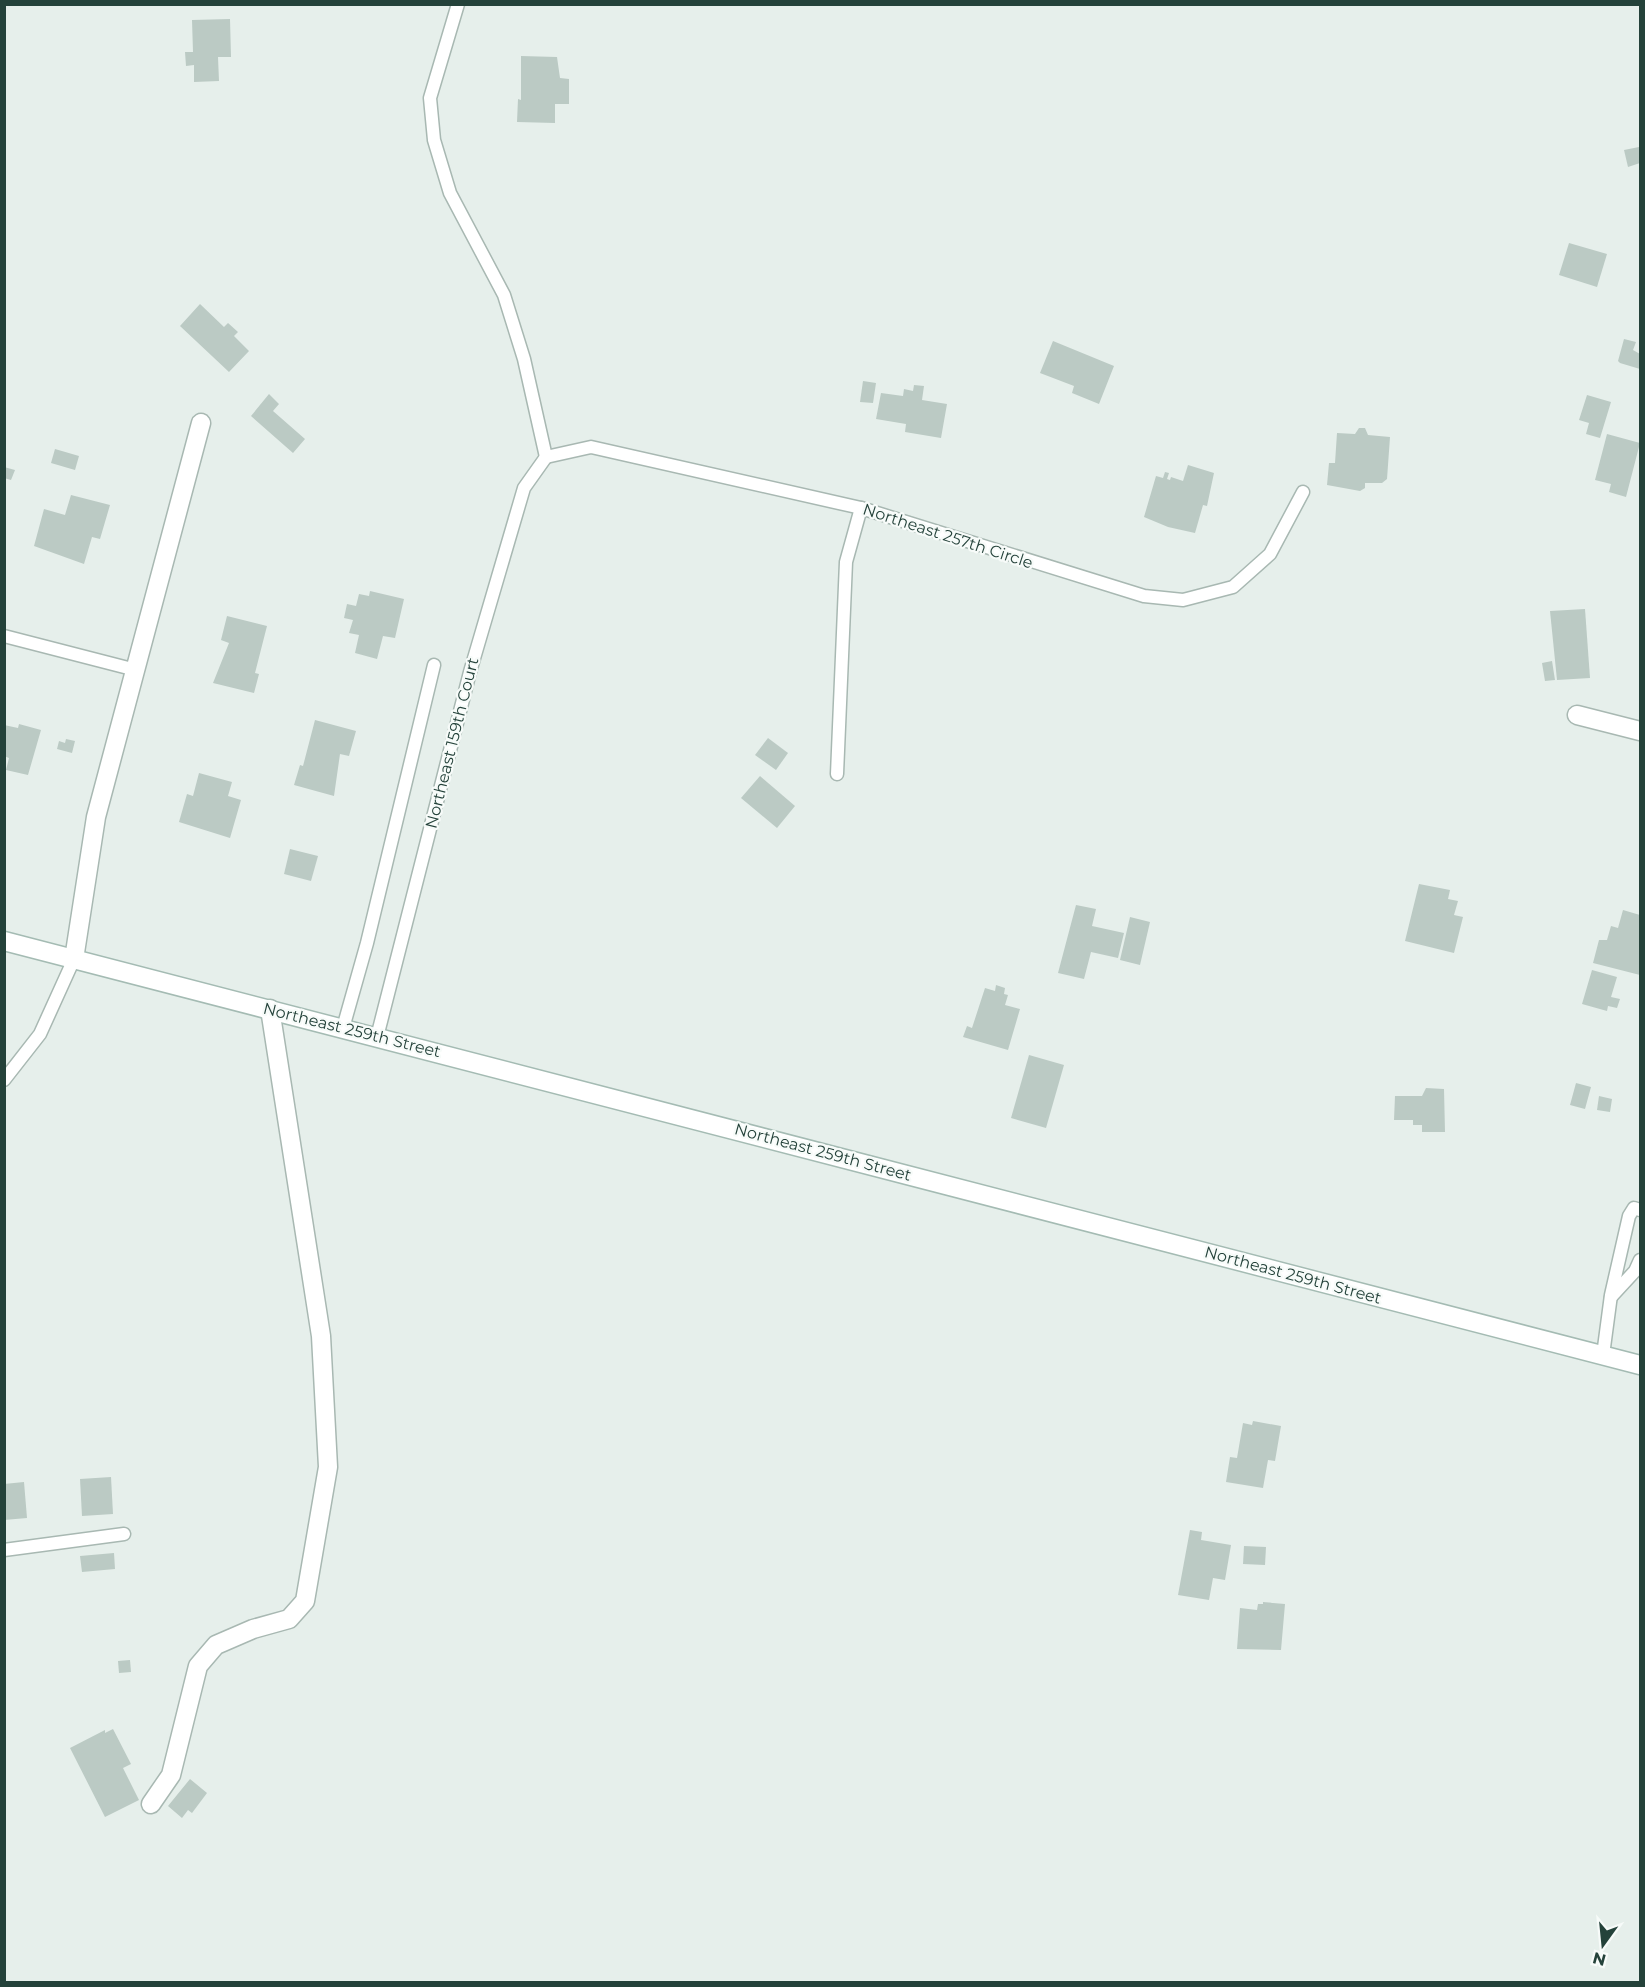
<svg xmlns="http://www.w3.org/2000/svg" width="1645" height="1987" font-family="Montserrat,sans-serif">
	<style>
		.building { fill: #bbcac4 }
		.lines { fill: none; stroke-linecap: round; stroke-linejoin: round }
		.lane-casing { stroke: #a8b8b2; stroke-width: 15 }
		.street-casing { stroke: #a8b8b2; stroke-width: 21 }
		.secondary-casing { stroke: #a4bbb3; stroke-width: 21 }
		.lane { stroke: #fff; stroke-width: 12 }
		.street { stroke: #fff; stroke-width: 18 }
		.secondary { stroke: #fff; stroke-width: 18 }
		.labels { text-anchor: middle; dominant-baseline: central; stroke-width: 4.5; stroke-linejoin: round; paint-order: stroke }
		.street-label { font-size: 16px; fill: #24423a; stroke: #f7fbf9 }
	</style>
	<rect width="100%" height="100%" fill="#e6efeb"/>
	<!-- building -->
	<g class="building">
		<polygon points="230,19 231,57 218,57 219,81 194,82 194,65 186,66 185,52 193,52 192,20"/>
		<polygon points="521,56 557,57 560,78 569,79 569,104 555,104 555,123 517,122 518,99 521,100"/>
		<polygon points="1639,147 1640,163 1628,167 1624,150"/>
		<polygon points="1569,243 1607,254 1597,287 1559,275"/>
		<polygon points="200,304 224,327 228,323 238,332 234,336 249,351 229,372 180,326"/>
		<polygon points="1624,339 1636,342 1633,350 1640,354 1640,369 1620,363 1618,361"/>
		<polygon points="1053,341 1114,366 1099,404 1072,393 1074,386 1040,373"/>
		<polygon points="863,381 876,383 873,403 860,402"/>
		<polygon points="914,385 924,386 922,400 947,404 941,438 905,432 906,424 876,419 881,393 903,396 904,389 913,391"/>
		<polygon points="269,394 279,404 273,411 305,439 293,453 251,416"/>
		<polygon points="1587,395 1611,402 1600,438 1586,434 1589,423 1579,420"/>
		<polygon points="1359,428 1365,428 1368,435 1390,437 1387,479 1382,483 1365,483 1365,488 1360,491 1327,485 1329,463 1335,463 1337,433 1355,434"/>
		<polygon points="1607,434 1640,443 1626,497 1609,492 1611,484 1595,480"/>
		<polygon points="55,449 79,456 75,470 51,463"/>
		<polygon points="1188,465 1214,473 1207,506 1203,505 1195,533 1168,527 1144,517 1156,476 1163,478 1165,472 1169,473 1167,479 1170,480 1171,477 1183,481"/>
		<polygon points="4,467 15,470 11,480 4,478"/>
		<polygon points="71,495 110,505 100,539 92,537 84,564 34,546 44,509 65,515"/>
		<polygon points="370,591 404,599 395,638 383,636 377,659 355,653 359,635 349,633 353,620 344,618 347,604 356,606 359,594 369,596"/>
		<polygon points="1585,609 1590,678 1557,680 1550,611"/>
		<polygon points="227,616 267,626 255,673 259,674 254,693 213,683 229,643 221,640"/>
		<polygon points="1552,661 1555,680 1545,681 1542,663"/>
		<polygon points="315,720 356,731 349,756 340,754 334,796 294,785 300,765 303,766"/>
		<polygon points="19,724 41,730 28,775 6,770 9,758 4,756 4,725 18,728"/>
		<polygon points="768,738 788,753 776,770 755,755"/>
		<polygon points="66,739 75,741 72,753 57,749 59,741 65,743"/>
		<polygon points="199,773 232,782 228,796 241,800 230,838 179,822 187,794 193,796"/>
		<polygon points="760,776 795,806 777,828 741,798"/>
		<polygon points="290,849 318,856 311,881 284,874"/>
		<polygon points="1419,884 1450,890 1448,899 1458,901 1454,915 1463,917 1454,953 1405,941"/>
		<polygon points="1076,905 1096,909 1092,926 1124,933 1118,958 1091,952 1084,979 1058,973"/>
		<polygon points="1623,910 1640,915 1640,975 1593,963 1599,940 1607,940 1611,926 1618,928"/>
		<polygon points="1130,917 1150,922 1140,965 1120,960"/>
		<polygon points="1592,970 1617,977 1611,997 1620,999 1617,1008 1608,1006 1607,1011 1582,1004"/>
		<polygon points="996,985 1005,988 1004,994 1008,995 1005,1005 1020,1009 1008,1050 963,1037 967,1026 972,1028 985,988 995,991"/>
		<polygon points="1029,1055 1064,1065 1046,1128 1011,1118"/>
		<polygon points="1576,1083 1591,1087 1585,1109 1570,1105"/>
		<polygon points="1426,1088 1444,1089 1445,1132 1422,1132 1422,1125 1413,1125 1413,1120 1394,1120 1395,1096 1422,1096"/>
		<polygon points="1599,1096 1612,1099 1610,1112 1597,1110"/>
		<polygon points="1253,1421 1281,1426 1275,1461 1268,1460 1263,1488 1226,1482 1230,1457 1237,1458 1243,1423 1252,1425"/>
		<polygon points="111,1477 113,1514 82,1516 80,1479"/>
		<polygon points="24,1482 27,1518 4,1520 4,1484"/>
		<polygon points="1190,1530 1202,1532 1201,1540 1231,1545 1225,1580 1213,1578 1209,1600 1178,1595"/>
		<polygon points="1244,1546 1266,1547 1265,1565 1243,1564"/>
		<polygon points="114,1553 115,1569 82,1572 80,1556"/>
		<polygon points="1263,1602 1285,1604 1281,1650 1237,1649 1240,1608 1257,1610 1258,1604 1263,1604"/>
		<polygon points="130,1660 131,1672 119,1673 118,1661"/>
		<polygon points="113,1729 131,1764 123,1768 139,1800 105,1817 70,1748 105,1730 105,1733"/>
		<polygon points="190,1779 207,1793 192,1813 188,1810 182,1818 168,1806"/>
	</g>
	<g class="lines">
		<defs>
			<g id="lane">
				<polyline points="458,4 430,98 434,140 450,193 504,295 524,359 546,457"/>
				<polyline points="546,457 591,447 861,508 1144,596 1183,600 1233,587 1270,554 1303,492"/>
				<polyline points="4,636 136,670"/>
				<polyline points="837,774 846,562 861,508"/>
				<polyline points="343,1028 367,943 434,665"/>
				<polyline points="377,1037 470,672 524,488 546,457"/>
				<polyline points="4,1080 40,1034 74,959"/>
				<polyline points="1611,1297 1635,1271 1640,1260"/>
				<polyline points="1603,1355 1611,1295 1629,1216 1634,1208 1640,1210"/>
				<polyline points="4,1550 124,1534"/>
			</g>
			<g id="street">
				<polyline points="1577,715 1640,731"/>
				<polyline points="74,959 96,817 201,423"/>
				<polyline points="151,1804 171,1775 198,1666 216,1645 253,1629 289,1619 305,1601 328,1467 321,1336 270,1009"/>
			</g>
			<polyline id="secondary" points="4,941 1640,1365"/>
		</defs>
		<!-- lane casing -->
		<use href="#lane" class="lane-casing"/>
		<!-- street casing -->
		<use href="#street" class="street-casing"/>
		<!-- secondary casing -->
		<use href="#secondary" class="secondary-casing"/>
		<!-- lane -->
		<use href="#lane" class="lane"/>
		<!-- street -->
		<use href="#street" class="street"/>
		<!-- secondary -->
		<use href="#secondary" class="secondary"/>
	</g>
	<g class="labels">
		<!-- street labels -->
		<g class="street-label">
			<text transform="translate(948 536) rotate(18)">Northeast 257th Circle</text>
			<text transform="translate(452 743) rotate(-76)">Northeast 159th Court</text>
			<text transform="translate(352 1030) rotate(14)">Northeast 259th Street</text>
			<text transform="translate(823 1152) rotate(15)">Northeast 259th Street</text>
			<text transform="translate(1293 1275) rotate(15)">Northeast 259th Street</text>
		</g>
	</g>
	<!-- border -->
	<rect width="1645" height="1987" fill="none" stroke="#24423a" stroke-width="12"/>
	<!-- north arrow -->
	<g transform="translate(1603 1945) rotate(195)" stroke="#f7fbf9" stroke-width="4.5" paint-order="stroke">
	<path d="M0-4.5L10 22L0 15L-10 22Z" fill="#24423a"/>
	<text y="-9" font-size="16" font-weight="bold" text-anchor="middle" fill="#24423a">N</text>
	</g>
</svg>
